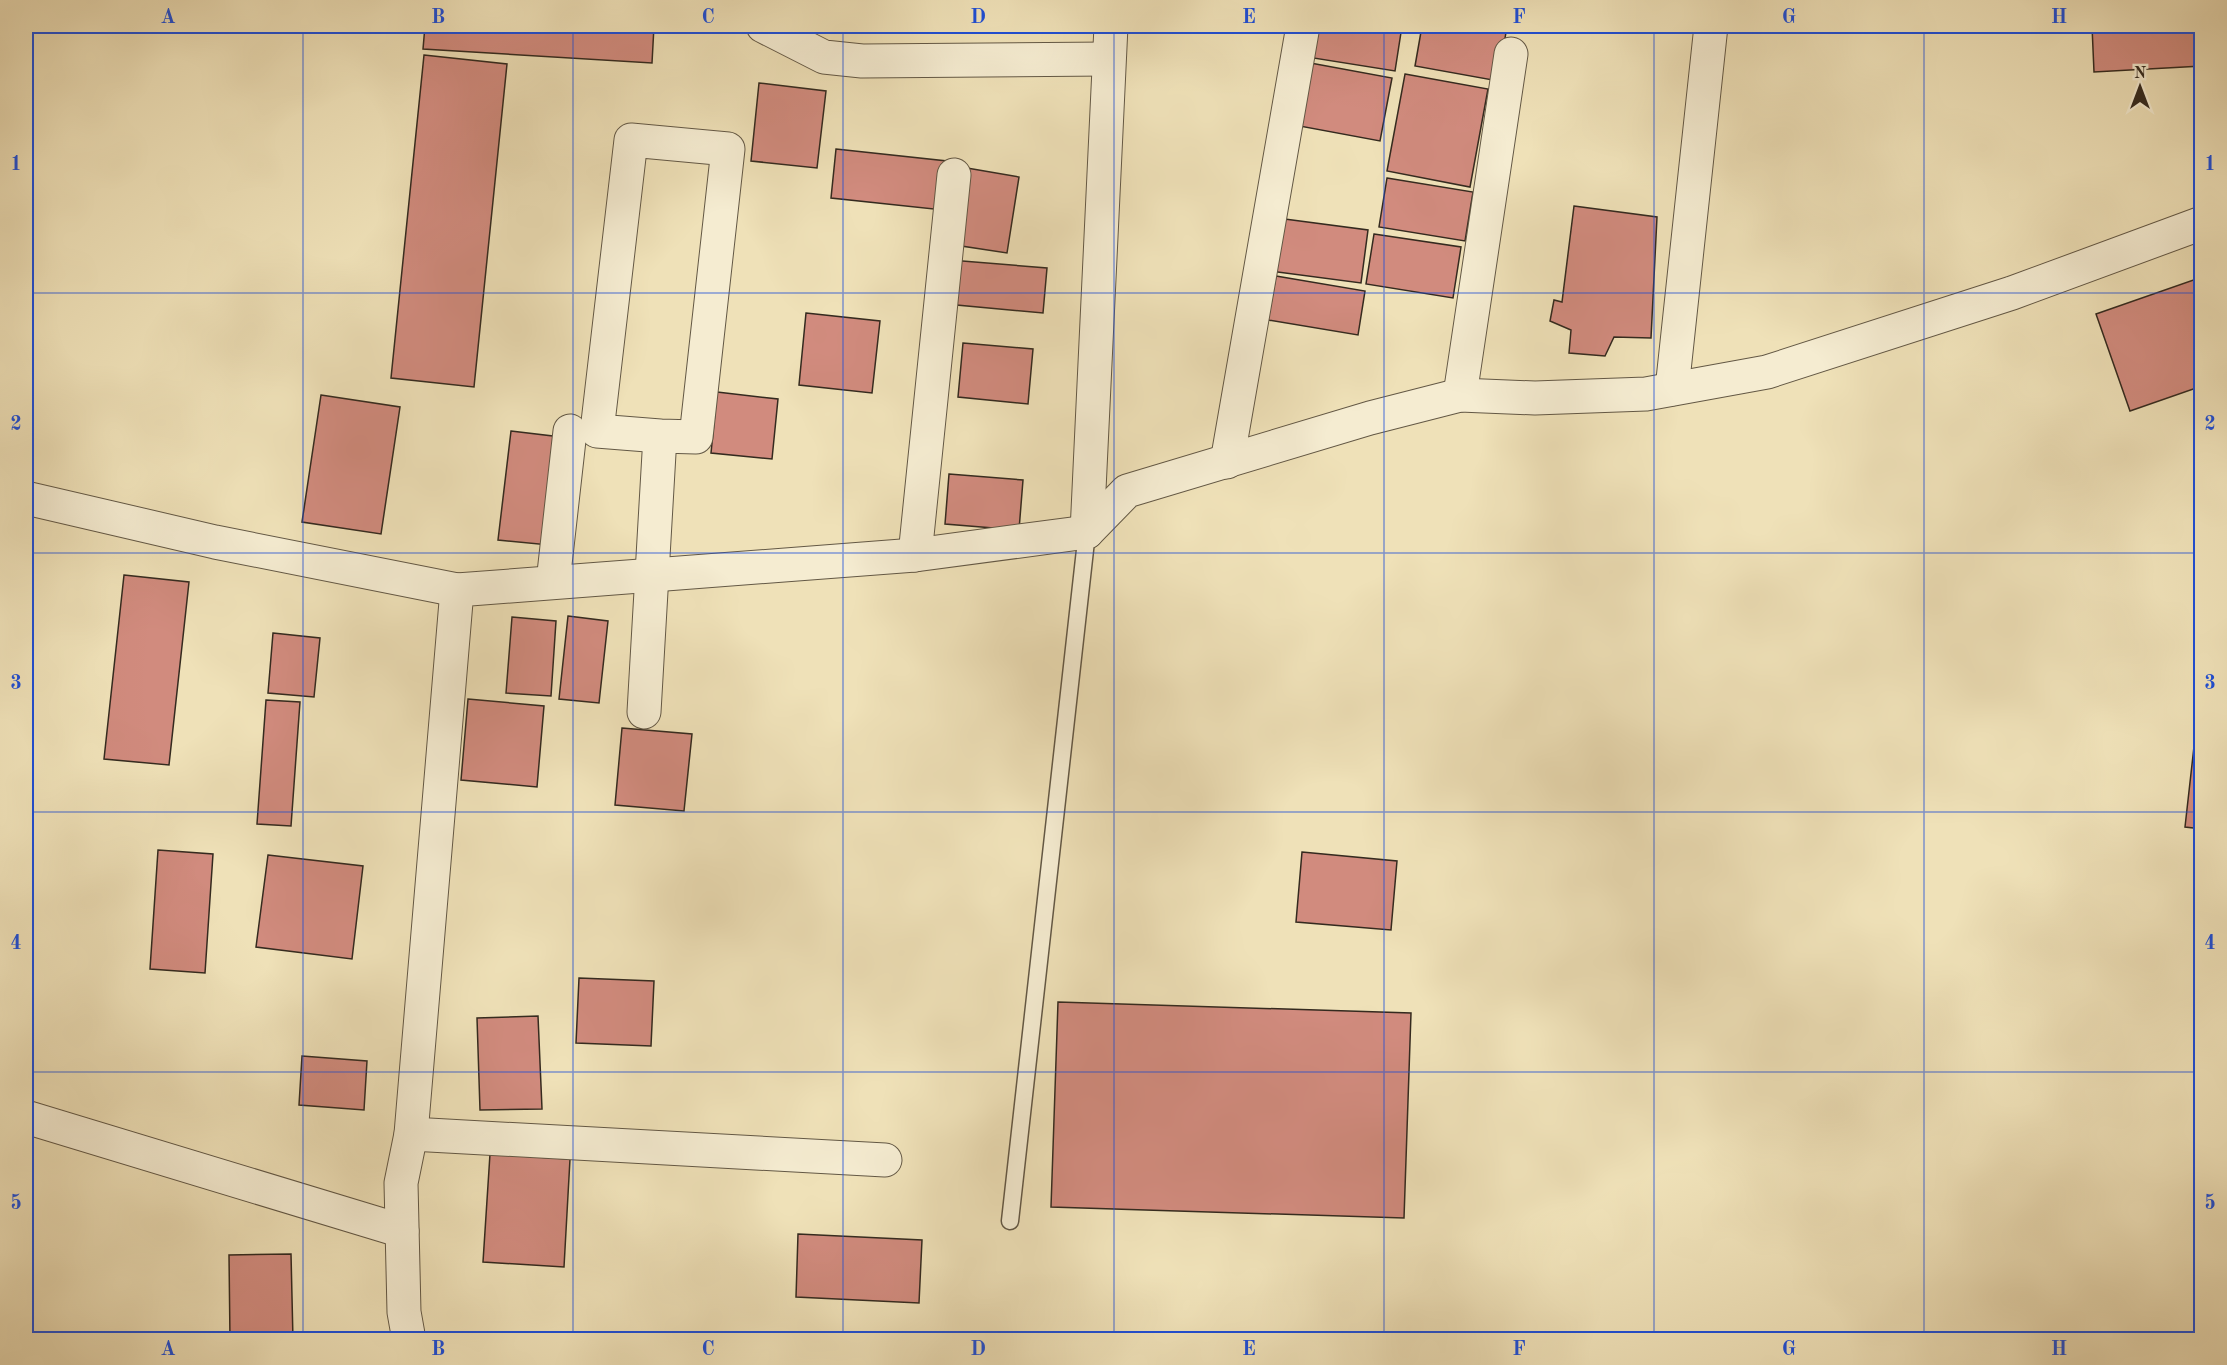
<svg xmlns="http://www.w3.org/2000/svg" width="2227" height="1365" font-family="'Old Standard TT',serif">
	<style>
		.building { fill: #d18b7e; stroke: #342a1f; stroke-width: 1.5 }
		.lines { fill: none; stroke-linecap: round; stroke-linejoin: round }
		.service-casing { stroke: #635845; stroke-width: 19 }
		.minor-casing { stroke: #635845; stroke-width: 35 }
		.service { stroke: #f5ecd1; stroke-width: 16 }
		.minor { stroke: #f5ecd1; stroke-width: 33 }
		.grid { fill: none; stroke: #1d4ed8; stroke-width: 1.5; stroke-opacity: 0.55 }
		.neatline { fill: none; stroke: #1d4ed8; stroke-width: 2 }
		.grid-label { font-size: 20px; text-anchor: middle; font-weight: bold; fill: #1d4ed8 }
	</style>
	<rect width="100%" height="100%" fill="#efe1b8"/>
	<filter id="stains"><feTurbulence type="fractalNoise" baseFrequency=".00333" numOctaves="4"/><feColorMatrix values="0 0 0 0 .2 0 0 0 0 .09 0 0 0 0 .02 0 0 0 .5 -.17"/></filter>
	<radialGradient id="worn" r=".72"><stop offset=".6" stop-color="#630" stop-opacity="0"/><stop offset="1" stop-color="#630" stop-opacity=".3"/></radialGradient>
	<!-- building -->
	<g class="building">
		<polygon points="425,26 654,26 652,63 423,49"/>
		<polygon points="1312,26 1402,26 1395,71 1307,57"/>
		<polygon points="1422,26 1507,26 1498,81 1415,66"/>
		<polygon points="2092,26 2202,26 2202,66 2094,72"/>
		<polygon points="424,55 507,64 474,387 391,378"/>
		<polygon points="1305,62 1392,78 1380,141 1294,125"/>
		<polygon points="1405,74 1488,89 1470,187 1387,171"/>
		<polygon points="759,83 826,91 817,168 751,161"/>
		<polygon points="836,149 947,161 943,210 831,198"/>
		<polygon points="967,168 1019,177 1007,253 955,245"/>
		<polygon points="1387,178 1473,192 1465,241 1379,227"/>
		<polygon points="1574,206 1657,217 1651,338 1614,337 1605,356 1569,353 1571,330 1550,321 1554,300 1562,302"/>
		<polygon points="1277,218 1368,230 1361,283 1270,271"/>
		<polygon points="1374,234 1461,247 1453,298 1366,284"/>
		<polygon points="950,260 1047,268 1043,313 946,304"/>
		<polygon points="1276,276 1365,291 1358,335 1268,320"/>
		<polygon points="2202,277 2202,386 2130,411 2096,314"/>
		<polygon points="806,313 880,321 872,393 799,385"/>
		<polygon points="963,343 1033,349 1028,404 958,397"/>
		<polygon points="717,392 778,399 772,459 711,453"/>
		<polygon points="321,395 400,407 381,534 302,522"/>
		<polygon points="511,431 561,437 549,545 498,540"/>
		<polygon points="949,474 1023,480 1019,530 945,524"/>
		<polygon points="124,575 189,582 169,765 104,759"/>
		<polygon points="568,616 608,621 599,703 559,699"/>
		<polygon points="512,617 556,621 551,696 506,693"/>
		<polygon points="273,633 320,638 314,697 268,693"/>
		<polygon points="2200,693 2202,694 2202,829 2185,827"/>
		<polygon points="468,699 544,706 537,787 461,780"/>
		<polygon points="266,700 300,702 291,826 257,824"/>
		<polygon points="622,728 692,734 684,811 615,805"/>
		<polygon points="158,850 213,854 205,973 150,969"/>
		<polygon points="1302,852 1397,861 1391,930 1296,922"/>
		<polygon points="268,855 363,866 352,959 256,947"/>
		<polygon points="579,978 654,981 651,1046 576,1043"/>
		<polygon points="1058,1002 1411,1013 1404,1218 1051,1207"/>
		<polygon points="538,1016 542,1109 480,1110 477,1018"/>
		<polygon points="302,1056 367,1061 364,1110 299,1105"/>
		<polygon points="490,1154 570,1159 564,1267 483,1262"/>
		<polygon points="798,1234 922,1240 919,1303 796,1297"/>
		<polygon points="291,1254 293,1340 230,1340 229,1255"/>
	</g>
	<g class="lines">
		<defs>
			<polyline id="service" points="1010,1221 1087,532"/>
			<g id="minor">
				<polyline points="763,26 824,57 862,61 1108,59"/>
				<polyline points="1672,389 1711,26"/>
				<polyline points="1460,395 1511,54"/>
				<polyline points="1227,462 1303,26"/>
				<polyline points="26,498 215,542 457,590"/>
				<polyline points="1087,532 1111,26"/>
				<polyline points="915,555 954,175"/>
				<polyline points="553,582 570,431"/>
				<polyline points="644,712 660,436 597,431 631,140 728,149 696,437 660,436"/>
				<polyline points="26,1117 402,1231"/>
				<polyline points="411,1134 885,1160"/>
				<polyline points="409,1340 404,1312 401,1183 411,1134 457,590 915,555 1087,532 1127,491 1370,418 1460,395 1535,398 1646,394 1767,372 2012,293 2202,223"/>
			</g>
		</defs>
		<!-- service casing -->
		<use href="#service" class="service-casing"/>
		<!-- minor casing -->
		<use href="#minor" class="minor-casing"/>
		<!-- service -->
		<use href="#service" class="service"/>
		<!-- minor -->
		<use href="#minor" class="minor"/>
	</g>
	<!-- grid -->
	<path class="grid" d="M303,26V1340M573,26V1340M843,26V1340M1114,26V1340M1384,26V1340M1654,26V1340M1924,26V1340M26,293H2202M26,553H2202M26,812H2202M26,1072H2202"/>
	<!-- margin -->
	<rect width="2227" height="1365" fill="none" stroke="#efe1b8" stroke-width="66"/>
	<!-- north arrow -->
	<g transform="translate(2140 87)" stroke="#f5ecd1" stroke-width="4.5" paint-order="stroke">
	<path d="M0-4.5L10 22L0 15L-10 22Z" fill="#342a1f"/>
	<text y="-9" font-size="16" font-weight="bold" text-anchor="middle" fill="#342a1f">N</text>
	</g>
	<rect x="33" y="33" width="2161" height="1299" class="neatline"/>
	<g class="grid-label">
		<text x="168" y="23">A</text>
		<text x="438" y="23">B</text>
		<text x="708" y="23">C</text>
		<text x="978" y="23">D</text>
		<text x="1249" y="23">E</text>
		<text x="1519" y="23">F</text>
		<text x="1789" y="23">G</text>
		<text x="2059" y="23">H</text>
		<text x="16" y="170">1</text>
		<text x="2210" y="170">1</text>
		<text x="16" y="430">2</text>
		<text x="2210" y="430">2</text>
		<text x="16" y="689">3</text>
		<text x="2210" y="689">3</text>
		<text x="16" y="949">4</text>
		<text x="2210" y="949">4</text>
		<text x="16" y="1209">5</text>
		<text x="2210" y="1209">5</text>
		<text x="168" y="1355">A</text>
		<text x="438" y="1355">B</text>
		<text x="708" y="1355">C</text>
		<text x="978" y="1355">D</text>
		<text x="1249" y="1355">E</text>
		<text x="1519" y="1355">F</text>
		<text x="1789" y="1355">G</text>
		<text x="2059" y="1355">H</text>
	</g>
	<rect width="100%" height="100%" filter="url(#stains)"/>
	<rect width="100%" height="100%" fill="url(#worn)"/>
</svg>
